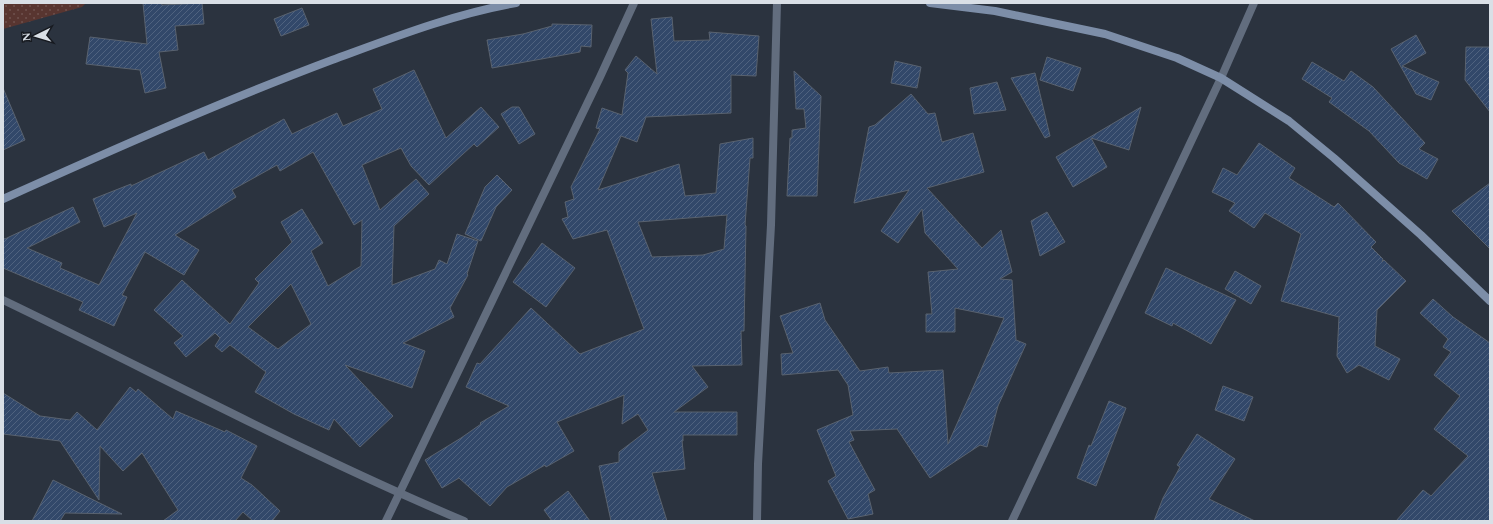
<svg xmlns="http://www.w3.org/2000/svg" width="1493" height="524" font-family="Spectral,serif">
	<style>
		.grass { fill: url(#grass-dots) }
		.building { fill: url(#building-hatch); stroke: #59626f; fill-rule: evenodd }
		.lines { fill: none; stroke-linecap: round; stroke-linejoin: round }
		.street { stroke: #626d7e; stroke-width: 8 }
		.secondary { stroke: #7d8ea8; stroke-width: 8 }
	</style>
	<defs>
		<pattern id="grass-dots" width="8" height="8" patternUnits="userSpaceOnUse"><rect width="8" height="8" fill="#583530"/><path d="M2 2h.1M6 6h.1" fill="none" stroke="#6f524e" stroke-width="1.8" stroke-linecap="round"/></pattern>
		<pattern id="building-hatch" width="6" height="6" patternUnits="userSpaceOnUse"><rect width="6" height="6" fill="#32486a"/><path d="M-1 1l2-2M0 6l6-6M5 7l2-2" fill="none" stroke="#4f627f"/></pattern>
	</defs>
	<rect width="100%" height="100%" fill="#2b333f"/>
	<!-- grass -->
	<polygon class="grass" points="3,3 86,3 82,7 3,29"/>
	<!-- building -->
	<g class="building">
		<polygon points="143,3 161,3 162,5 202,3 204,24 175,26 178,50 159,52 166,88 145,93 140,70 86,64 90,37 147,44"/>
		<polygon points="302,8 309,25 281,36 274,19"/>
		<path d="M672,17L674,41L710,40L709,32L759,36L756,76L731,75V113L646,117L637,142L621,136L598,190L679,164L685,196L716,193L720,144L753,138V158H750L745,225L746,226L744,331H741L742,365L692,366L708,387L674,412H737V435H683V441H682L685,469L652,473L667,521H611L599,466L619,462V452L648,430L638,414L622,424L624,395L557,422L574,451L546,467L545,465L507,487L490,506L459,478L442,488L425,460L461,438L481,424L480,423L509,406L466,387L477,363L480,364L531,308L580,354L644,329L607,230L573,239L562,219L568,217L565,202L574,199L571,187L600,129L596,128L602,108L622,115L628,73L625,70L636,56L657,74L651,19ZM727,215L724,249L703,255L652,257L638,222Z"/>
		<polygon points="552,24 592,25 591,47 581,46 580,52 492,68 487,40 523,34 552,26"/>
		<polygon points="1416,35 1426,53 1402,66 1439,82 1431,100 1416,94 1391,49"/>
		<polygon points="1466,47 1490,47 1490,112 1465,80"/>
		<polygon points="1047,57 1081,68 1073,91 1040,80"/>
		<polygon points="895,61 921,67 917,88 891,83"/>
		<polygon points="1312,62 1344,81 1351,71 1373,87 1425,143 1419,149 1438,159 1427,179 1399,163 1369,131 1329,102 1332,98 1302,79"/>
		<path d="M414,70L446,138L481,107L499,127L477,147L474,144L429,185L411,166L401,148L362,165L380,210L416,179L429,194L394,226L392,285L435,269L439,260L447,264L457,234L478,241L467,274L468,275L450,308L454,317L403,343L425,351L412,388L345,365L393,416L360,447L334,419L329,430L294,414L255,392L266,372L230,345L222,352L215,346L220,338L215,333L186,357L174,343L183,336L154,310L182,280L230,324L259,283L255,279L292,242L281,222L302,209L323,243L311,251L328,286L361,266L362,220L354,225L313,152L280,171L277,165L232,190L236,197L175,235L199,250L184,275L145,252L122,295L127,297L114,326L79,310L83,302L3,268V238L5,239L9,237L73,207L80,222L27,248L62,263L60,268L99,285L137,213L104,227L93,199L131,184V186L204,152L208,160L284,119L292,134L337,113L343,126L382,109L373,89ZM291,284L311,324L278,349L248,327Z"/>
		<polygon points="794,71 821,96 817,196 787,196 790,138 792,138 792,130 806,128 804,109 796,109"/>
		<polygon points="1035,73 1050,136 1045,138 1011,78"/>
		<polygon points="997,82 1006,110 974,114 970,88"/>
		<polygon points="3,88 25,140 3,150"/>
		<polygon points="911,94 928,114 935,113 942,142 973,133 984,172 927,188 982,248 1001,230 1012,272 1000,279 1012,280 1016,340 1026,344 998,406 987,447 980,445 930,478 897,429 850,431 854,440 849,442 875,490 868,494 873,514 848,519 828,481 836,476 817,430 853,415 848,385 838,370 782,375 781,354 793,353 780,316 820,303 825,320 860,371 888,367 889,373 943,370 948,444 1004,318 955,308 955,332 926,332 926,314 932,314 928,272 958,269 925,233 922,209 898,243 881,231 909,190 854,203 869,127 875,125"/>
		<polygon points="512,107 519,107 535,134 519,144 501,114"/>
		<polygon points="1141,107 1129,150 1091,138 1107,167 1073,187 1056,157"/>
		<polygon points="1259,143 1295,168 1289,178 1334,207 1338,203 1376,242 1371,247 1383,259 1382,262 1384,260 1406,281 1377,310 1375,346 1400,359 1389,380 1359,365 1347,373 1337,356 1339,317 1281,301 1301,234 1265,213 1254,228 1229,211 1235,203 1212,192 1223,168 1237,175"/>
		<polygon points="497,175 512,190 496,207 481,241 465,234 485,187"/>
		<polygon points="1490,183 1490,249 1452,211"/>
		<polygon points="1047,212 1065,242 1040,256 1031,221"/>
		<polygon points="542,243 575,268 546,307 513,282"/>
		<polygon points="1166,268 1236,300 1211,344 1173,323 1172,326 1145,313"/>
		<polygon points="1235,271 1261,286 1251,304 1225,289"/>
		<polygon points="1433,299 1453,317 1490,343 1490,521 1396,521 1423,490 1431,496 1468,456 1434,429 1460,396 1434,375 1451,352 1443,347 1448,339 1420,313"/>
		<polygon points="1223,386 1253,397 1244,421 1215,410"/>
		<polygon points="130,387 136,392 138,389 173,419 176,411 225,432 226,430 257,446 241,478 252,485 280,511 272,521 253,521 243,512 235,521 163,521 178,510 142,453 123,471 100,446 99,500 60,441 3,434 3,393 40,416 70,420 77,412 97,430"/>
		<polygon points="1109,401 1126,408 1096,486 1077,478 1089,445 1091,446"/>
		<polygon points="1197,434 1235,459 1209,499 1255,521 1154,521 1163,498 1180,467 1177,465"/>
		<polygon points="53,480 122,514 65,513 60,521 32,521"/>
		<polygon points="568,491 590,521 552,521 544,510"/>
	</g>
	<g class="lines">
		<!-- street -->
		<g class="street">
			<path d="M3,300C157,374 307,455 464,521"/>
			<polyline points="386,521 600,77 634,3"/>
			<polyline points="757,521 758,464 771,225 777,3"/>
			<polyline points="1012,521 1221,78 1254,3"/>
		</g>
		<!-- secondary -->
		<g class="secondary">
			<polyline points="930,3 995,11 1105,34 1177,58 1221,78 1289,121 1334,158 1421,235 1490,301"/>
			<path d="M3,199C112,150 220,102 332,60C392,38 453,14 516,3"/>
		</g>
	</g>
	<!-- border -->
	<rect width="1493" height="524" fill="none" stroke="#d9dfe6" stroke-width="8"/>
	<!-- north arrow -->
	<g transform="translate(36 36) rotate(265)" stroke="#171a20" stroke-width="3" paint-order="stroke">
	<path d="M0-3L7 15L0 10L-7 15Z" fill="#d9dfe6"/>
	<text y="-6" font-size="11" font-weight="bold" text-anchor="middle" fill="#d9dfe6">N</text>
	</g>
</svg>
